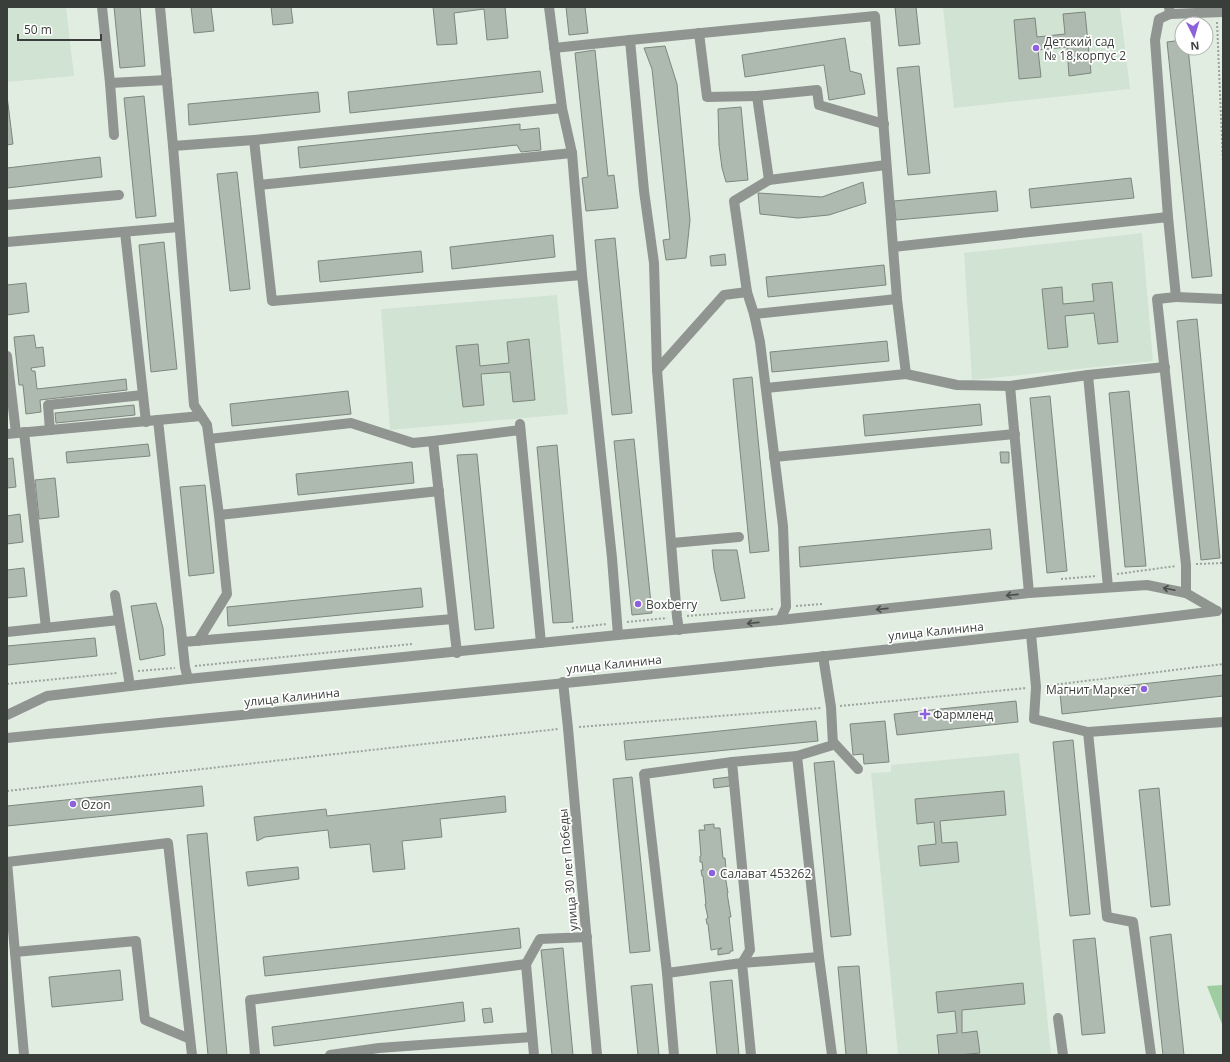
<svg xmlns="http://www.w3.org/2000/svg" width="1230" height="1062" font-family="'Open Sans',sans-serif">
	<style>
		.built { fill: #d1e3d2 }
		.green { fill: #9dcda1 }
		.building { fill: #aeb9af; stroke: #7d877d }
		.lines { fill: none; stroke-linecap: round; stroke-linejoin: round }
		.path { stroke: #9ba39b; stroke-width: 2; stroke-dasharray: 2 2; stroke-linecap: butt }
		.minor { stroke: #909591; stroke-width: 10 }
		.oneway { stroke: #4b4f4b }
		.poi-dot { fill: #8d61db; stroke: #fff; stroke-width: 1.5 }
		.labels { text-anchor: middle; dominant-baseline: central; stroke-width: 3.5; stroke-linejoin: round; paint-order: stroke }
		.poi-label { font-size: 12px; fill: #3a3e3a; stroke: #fff; text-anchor: start }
		.street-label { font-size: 12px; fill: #3a3e3a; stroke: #fff }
	</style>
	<rect width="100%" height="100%" fill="#e2ede2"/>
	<!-- built -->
	<g class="built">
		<polygon points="7,7 66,7 74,76 7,82"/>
		<polygon points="943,7 1120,7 1130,89 954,108"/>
		<polygon points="1142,233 1153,361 972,380 964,253"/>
		<polygon points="557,295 568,414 390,430 381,309"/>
		<polygon points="1019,753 1037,915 1051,1055 898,1055 871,773 891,772 891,765"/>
	</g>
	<!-- green -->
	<polygon class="green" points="1223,985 1223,1024 1222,1024 1207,986"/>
	<!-- building -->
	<g class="building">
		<polygon points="114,7 140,7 145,66 120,68"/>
		<polygon points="191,7 211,7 214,31 194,33"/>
		<polygon points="271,7 291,7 293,23 273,25"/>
		<polygon points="433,7 505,7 508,38 487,40 484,9 454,13 457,44 437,45"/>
		<polygon points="566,7 585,7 588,33 569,35"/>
		<polygon points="895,7 916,7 920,44 899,46"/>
		<polygon points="1085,12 1091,73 1069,76 1067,47 1038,50 1041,77 1019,79 1014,20 1035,18 1037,37 1065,34 1063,14"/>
		<polygon points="845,38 850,71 861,74 865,94 829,100 824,65 745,77 742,55"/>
		<polygon points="1182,40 1182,48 1188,48 1212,276 1192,278 1167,42"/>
		<polygon points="665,46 677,84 690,220 686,258 666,260 663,240 670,239 652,69 644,48"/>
		<polygon points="595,50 608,176 614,175 618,208 586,211 582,178 588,177 575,53"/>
		<polygon points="919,66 930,173 908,175 897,68"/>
		<polygon points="540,71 543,92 350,113 348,92"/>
		<polygon points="318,92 320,112 189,125 188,104"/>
		<polygon points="7,96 13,144 7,145"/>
		<polygon points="144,96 156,216 136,218 124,98"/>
		<polygon points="741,107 748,180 726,182 722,168 719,145 718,109"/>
		<polygon points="520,124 520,130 539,128 541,150 521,152 517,145 300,168 298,147"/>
		<polygon points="100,157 102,177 7,188 7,168"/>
		<polygon points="237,172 250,289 230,291 217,174"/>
		<polygon points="1131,178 1134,198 1031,208 1029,189"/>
		<polygon points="863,182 866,203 829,215 798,218 760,214 758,193 822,197"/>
		<polygon points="996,191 998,211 896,220 894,201"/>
		<polygon points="553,235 555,257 452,269 450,247"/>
		<polygon points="615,238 632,413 612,415 595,240"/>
		<polygon points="164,242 177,369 151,372 139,245"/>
		<polygon points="421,251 423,272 320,282 318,261"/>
		<polygon points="725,254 726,265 711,266 710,256"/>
		<polygon points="884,265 886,285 768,297 766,277"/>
		<polygon points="1112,282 1118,342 1098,344 1094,313 1065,316 1068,347 1048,349 1042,289 1062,287 1063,304 1094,301 1092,284"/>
		<polygon points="26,283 29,312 7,315 7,285"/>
		<polygon points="1197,319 1220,558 1201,560 1177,321"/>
		<polygon points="34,335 36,348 43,347 45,366 31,368 32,371 35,371 37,389 126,379 127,390 40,400 41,412 26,414 23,385 19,385 14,337"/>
		<polygon points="529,339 535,400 513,402 510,372 481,374 484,405 463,407 456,346 478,344 480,366 509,363 507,342"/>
		<polygon points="887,341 889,361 772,372 770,352"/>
		<polygon points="752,377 769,551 750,553 733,379"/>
		<polygon points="348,391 351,414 232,426 230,404"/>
		<polygon points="1129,391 1146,566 1125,567 1109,393"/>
		<polygon points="1050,396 1067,571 1047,573 1030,398"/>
		<polygon points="980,404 982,425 865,436 863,415"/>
		<polygon points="134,405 135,415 56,423 55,413"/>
		<polygon points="634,439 652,613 632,615 614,441"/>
		<polygon points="148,444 150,456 67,463 66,452"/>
		<polygon points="557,445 573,622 553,623 537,447"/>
		<polygon points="1000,452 1009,452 1009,463 1001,463"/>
		<polygon points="477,454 494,628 475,630 457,455"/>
		<polygon points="13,458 16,487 7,488 7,459"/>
		<polygon points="412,462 414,483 298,495 296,474"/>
		<polygon points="55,478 59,517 39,519 35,480"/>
		<polygon points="205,485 214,573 189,576 180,487"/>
		<polygon points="20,514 23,542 7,544 7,516"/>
		<polygon points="990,529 992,549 800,567 799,547"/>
		<polygon points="712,550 737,550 745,598 721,601 714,569"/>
		<polygon points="24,568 27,596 7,598 7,570"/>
		<polygon points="421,588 423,607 228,626 227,607"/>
		<polygon points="156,603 163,628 165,655 140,660 131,606"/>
		<polygon points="95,638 97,656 7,665 7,646"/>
		<polygon points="1223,675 1223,696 1062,714 1060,693"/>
		<polygon points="1016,701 1018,722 897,735 894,714"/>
		<polygon points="816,721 818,741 626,760 624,741"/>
		<polygon points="885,721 889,762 864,764 863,754 853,755 850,724"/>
		<polygon points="1073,740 1090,914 1070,916 1053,742"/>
		<polygon points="834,761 851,935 831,937 814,763"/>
		<polygon points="632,777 650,951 630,953 613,779"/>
		<polygon points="729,777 730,786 714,788 713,779"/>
		<polygon points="202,786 204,806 7,826 7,806"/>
		<polygon points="1159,788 1170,905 1151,907 1139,790"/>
		<polygon points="1004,791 1006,815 940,821 942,843 957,842 959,862 920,866 918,846 936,844 934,822 917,824 915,799"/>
		<polygon points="505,796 506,812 440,819 442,837 402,841 405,869 373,872 370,844 330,848 328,830 265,837 257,841 254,817 326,809 327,816"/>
		<polygon points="714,824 714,828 720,828 723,858 725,858 726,869 724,869 728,893 727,893 731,917 729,917 733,951 730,951 730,953 718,955 718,950 722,948 711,950 708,924 707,924 706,919 708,918 705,904 706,904 703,876 702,876 701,870 703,870 702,862 700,862 700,856 701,856 699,830 705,830 704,825"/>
		<polygon points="207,833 227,1055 208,1055 187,835"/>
		<polygon points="298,867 299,879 248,886 246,872"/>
		<polygon points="519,928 521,948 265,976 263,957"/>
		<polygon points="1171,934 1184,1055 1163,1055 1150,937"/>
		<polygon points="1095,938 1105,1033 1082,1035 1073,940"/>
		<polygon points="563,948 573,1055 552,1055 541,950"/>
		<polygon points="859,966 867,1055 846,1055 838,967"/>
		<polygon points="120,970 123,1000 52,1007 49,977"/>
		<polygon points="732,980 739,1055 717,1055 710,982"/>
		<polygon points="1023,983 1025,1004 962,1010 962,1033 977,1031 980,1053 958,1055 939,1055 937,1035 957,1033 955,1011 938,1013 936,992"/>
		<polygon points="652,984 659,1055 638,1055 631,986"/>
		<polygon points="463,1002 465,1021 274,1046 272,1027"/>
		<polygon points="491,1008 493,1022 484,1023 482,1009"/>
	</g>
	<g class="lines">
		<!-- path -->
		<g class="path">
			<polyline points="1217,22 1223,164"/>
			<polyline points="1196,564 1223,563"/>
			<polyline points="1117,574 1176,566"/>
			<polyline points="1061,579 1097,576"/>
			<polyline points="796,606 822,604"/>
			<polyline points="687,616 774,609"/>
			<polyline points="627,622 667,618"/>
			<polyline points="572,628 607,624"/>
			<polyline points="195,666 412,644"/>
			<polyline points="138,671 175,668"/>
			<polyline points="7,684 117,673"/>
			<polyline points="1045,686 1223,664"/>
			<polyline points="840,706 1027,688"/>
			<polyline points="579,727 821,708"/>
			<polyline points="7,791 558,729"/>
		</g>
		<!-- minor -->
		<g class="minor">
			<polyline points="102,7 110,83"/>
			<polyline points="160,7 173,146 194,405 207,425 219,515 227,594 198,641"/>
			<polyline points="549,7 562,108 572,153 582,275 612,558 618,635"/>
			<polyline points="1170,14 1223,12"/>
			<polyline points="699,33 707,97 757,96"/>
			<polyline points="630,40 875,16 897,299 906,374 957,385 1010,386 1029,593"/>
			<polyline points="554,48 630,40 644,191 654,263 657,370 677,617 679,630"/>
			<polyline points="884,124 819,105 817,90 757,96 769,180 886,165"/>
			<polyline points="114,135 110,83 167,80"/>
			<polyline points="254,140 259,185"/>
			<polyline points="173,146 254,140 562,108"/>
			<polyline points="572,153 259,185 272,301 582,275"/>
			<polyline points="769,180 734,201 747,292 754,314 897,299"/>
			<polyline points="7,205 119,195"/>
			<polyline points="1168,217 1155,40 1159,19 1170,14 1169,7"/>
			<polyline points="125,232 146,422"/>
			<polyline points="7,242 179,227"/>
			<polyline points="893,247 1168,217 1176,297 1223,299"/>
			<polyline points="1176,297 1157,299 1186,565 1186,593"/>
			<polyline points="754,314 760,342 783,526 786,607 780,620"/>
			<polyline points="7,356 16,433"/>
			<polyline points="657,370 724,295 747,292"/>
			<polyline points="1088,375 1108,587"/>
			<polyline points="1010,386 1088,375 1165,367"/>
			<polyline points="766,388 906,374"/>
			<polyline points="158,420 185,667 188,679"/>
			<polyline points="520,424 541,643"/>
			<polyline points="50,430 48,405 143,395"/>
			<polyline points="24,432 46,628"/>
			<polyline points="7,434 201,416"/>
			<polyline points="209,439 351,423 413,443 433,441"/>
			<polyline points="774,457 1015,434"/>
			<polyline points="219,515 439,491"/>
			<polyline points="672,543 739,537"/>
			<polyline points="115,595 130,686"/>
			<polyline points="7,632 119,620"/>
			<polyline points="1031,634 1036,687 1034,719 1088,732"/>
			<polyline points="183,642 453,619"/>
			<polyline points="457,653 433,441 520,430"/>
			<polyline points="823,656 831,707 833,745 797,756 819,957 832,1055"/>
			<polyline points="563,682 568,728 597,1055"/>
			<polyline points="7,715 47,696 188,679 618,635 780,620 1029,593 1147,585 1186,593 1217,611"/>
			<path d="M7,738C411,698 815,661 1217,611"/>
			<polyline points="833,742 858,769"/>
			<polyline points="15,952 136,941 145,1020 190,1039"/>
			<polyline points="526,964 540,939 587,937"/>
			<polyline points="667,973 742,963 750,950 732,762 797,756"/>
			<polyline points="1058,1018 1063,1055"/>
			<polyline points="24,1055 7,862 168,843 192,1055"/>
			<polyline points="255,1055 250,1000 526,964 534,1055"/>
			<polyline points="330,1055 379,1048 532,1037"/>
			<polyline points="674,1055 667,973 644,774 732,762"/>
			<polyline points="751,1055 742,963 819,957"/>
			<polyline points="1151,1055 1133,922 1107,917 1088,732 1223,722"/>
		</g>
	</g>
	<!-- one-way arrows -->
	<defs><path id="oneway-shaft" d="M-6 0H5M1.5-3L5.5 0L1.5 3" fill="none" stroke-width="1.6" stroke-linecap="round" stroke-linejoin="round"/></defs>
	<g class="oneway">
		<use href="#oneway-shaft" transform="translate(1169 589) rotate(-168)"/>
		<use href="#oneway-shaft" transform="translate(1012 595) rotate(174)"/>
		<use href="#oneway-shaft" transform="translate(882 609) rotate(174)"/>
		<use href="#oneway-shaft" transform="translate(753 623) rotate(174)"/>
	</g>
	<!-- markers -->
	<g class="poi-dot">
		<circle cx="1036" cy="48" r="4"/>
		<circle cx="638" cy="604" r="4"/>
		<circle cx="1144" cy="689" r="4"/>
		<path d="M923 708h4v4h4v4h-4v4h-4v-4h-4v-4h4z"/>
		<circle cx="73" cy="804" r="4"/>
		<circle cx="712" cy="873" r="4"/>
	</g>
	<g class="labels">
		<!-- poi labels -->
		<g class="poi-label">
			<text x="1044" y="41">Детский сад<tspan x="1044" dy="14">№ 18,корпус 2</tspan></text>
			<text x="646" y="604">Boxberry</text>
			<text x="1136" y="689" text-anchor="end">Магнит Маркет</text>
			<text x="933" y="714">Фармленд</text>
			<text x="81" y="804">Ozon</text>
			<text x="720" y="873">Салават 453262</text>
		</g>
		<!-- street labels -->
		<g class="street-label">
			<text transform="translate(936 631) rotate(-6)">улица Калинина</text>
			<text transform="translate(614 664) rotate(-6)">улица Калинина</text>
			<text transform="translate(292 697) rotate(-6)">улица Калинина</text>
			<text transform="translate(568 870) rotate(-95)">улица 30 лет Победы</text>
		</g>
	</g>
	<!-- border -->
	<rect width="1230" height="1062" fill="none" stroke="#3a3e3a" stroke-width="16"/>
	<!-- north arrow -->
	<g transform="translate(1194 36) rotate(175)"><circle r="19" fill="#ffffff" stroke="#b0b2b0"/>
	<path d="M0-3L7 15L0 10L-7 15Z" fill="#8d61db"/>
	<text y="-6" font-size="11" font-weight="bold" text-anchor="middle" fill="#3a3e3a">N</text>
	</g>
	<!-- scale -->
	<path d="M18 34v6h83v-6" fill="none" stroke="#3a3e3a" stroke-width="2"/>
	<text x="24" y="34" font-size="12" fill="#3a3e3a" stroke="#ffffff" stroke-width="3" paint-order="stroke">50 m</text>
</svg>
